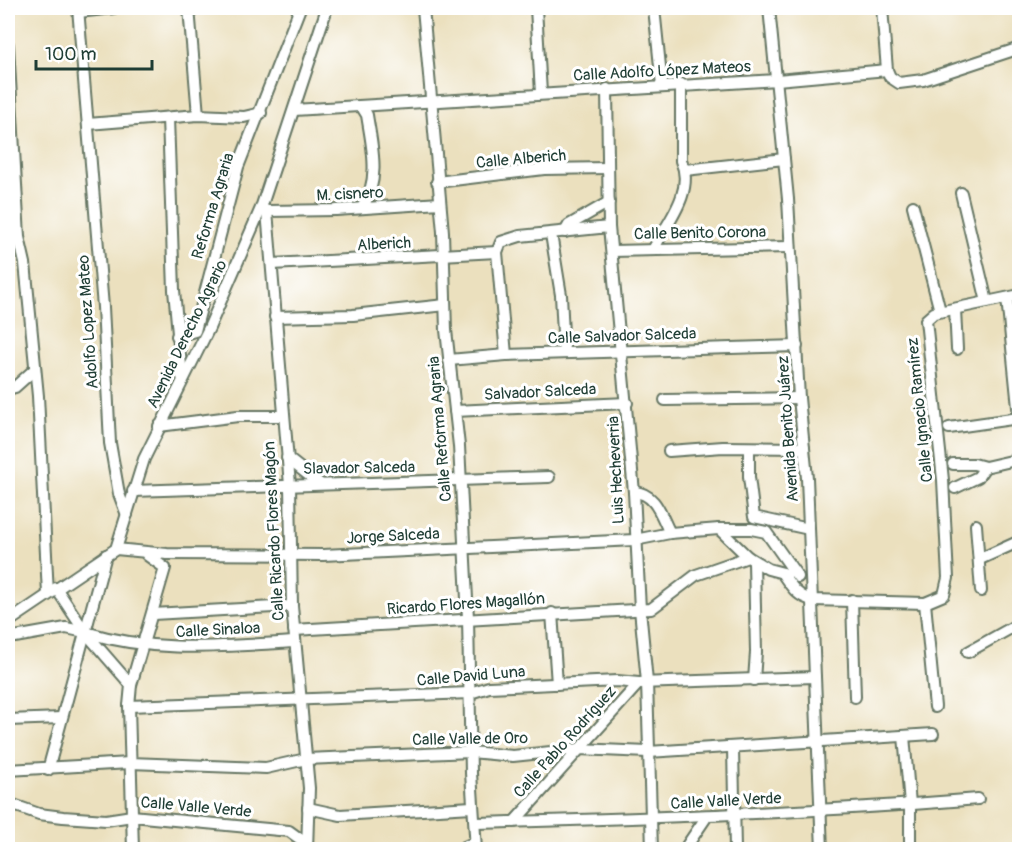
<svg xmlns="http://www.w3.org/2000/svg" width="1027" height="857" font-family="Pangolin,sans-serif">
	<style>
		.lines { fill: none; stroke-linecap: round; stroke-linejoin: round }
		.minor-casing { stroke: #667664; stroke-width: 14 }
		.minor { stroke: #fff; stroke-width: 10 }
		.labels { text-anchor: middle; dominant-baseline: central; stroke-width: 6; stroke-linejoin: round; paint-order: stroke }
		.street-label { font-size: 16px; fill: #1f3d34; stroke: #fff }
	</style>
	<rect width="100%" height="100%" fill="#fff"/>
	<filter id="ink" filterUnits="userSpaceOnUse"><feTurbulence type="fractalNoise" baseFrequency=".0167" numOctaves="2"/><feDisplacementMap in="SourceGraphic" scale="12" xChannelSelector="R" yChannelSelector="G"/><feConvolveMatrix kernelMatrix="1 2 1 2 8 2 1 2 1" color-interpolation-filters="sRGB"/></filter>
	<filter id="wash" filterUnits="userSpaceOnUse"><feTurbulence type="fractalNoise" baseFrequency=".008" numOctaves="4" result="noise"/><feDisplacementMap in="SourceGraphic" scale="24" xChannelSelector="R" yChannelSelector="G"/><feGaussianBlur stdDeviation="1.35" result="paint"/><feColorMatrix in="noise" values="0 0 0 0 0 0 0 0 0 0 0 0 0 0 0 0 0 1.4 0 .05"/><feComposite in="paint" operator="in"/></filter>
	<g filter="url(#wash)">
		<rect width="100%" height="100%" fill="#ebe0be"/>
	</g>
	<g filter="url(#ink)">
		<g class="lines">
			<defs>
				<g id="minor">
					<polyline points="78,8 103,307 110,443 119,494 127,515"/>
					<polyline points="189,8 198,115"/>
					<polyline points="423,8 443,232 446,330 459,446 468,618 471,773 476,850"/>
					<polyline points="536,8 541,93"/>
					<polyline points="654,8 662,86"/>
					<polyline points="769,8 788,199 799,398 807,478 822,850"/>
					<polyline points="882,8 887,70 890,77 899,83 923,80 1020,48"/>
					<polyline points="78,12 114,8"/>
					<polyline points="8,45 19,237 25,263 38,396 48,594"/>
					<polyline points="607,89 609,227 634,492 640,609 647,682 652,850"/>
					<polyline points="294,110 777,80 887,70"/>
					<polyline points="168,118 174,290 182,377"/>
					<polyline points="88,124 198,115 244,117 261,113"/>
					<polyline points="685,170 784,159"/>
					<polyline points="437,182 544,169 608,168"/>
					<polyline points="961,193 987,302"/>
					<polyline points="913,206 940,311"/>
					<polyline points="262,208 267,211 336,210 440,203"/>
					<path d="M362,208C381,179 372,147 367,115L362,107"/>
					<polyline points="267,211 290,485 292,606 309,788 307,850"/>
					<polyline points="565,232 569,225 609,202"/>
					<polyline points="551,234 561,295 564,353"/>
					<path d="M654,248C668,222 695,191 681,161V84"/>
					<polyline points="612,251 789,247"/>
					<polyline points="272,264 497,252"/>
					<polyline points="1007,298 1020,427"/>
					<polyline points="955,309 957,349"/>
					<polyline points="275,317 353,315 445,305"/>
					<polyline points="177,336 195,331 238,167 300,8"/>
					<polyline points="506,355 497,252 501,242 520,236 609,227"/>
					<polyline points="449,360 506,355 797,346"/>
					<polyline points="8,389 15,387 34,370"/>
					<polyline points="665,400 799,398"/>
					<polyline points="455,411 627,403"/>
					<polyline points="159,426 238,416 283,416"/>
					<polyline points="949,428 1019,418"/>
					<polyline points="749,448 749,477 754,517 809,529"/>
					<polyline points="669,451 723,447 804,448"/>
					<polyline points="287,458 320,484"/>
					<polyline points="953,464 974,464 985,467 1020,459"/>
					<polyline points="955,488 978,477 985,467"/>
					<polyline points="133,491 549,477"/>
					<path d="M634,492C656,493 661,516 670,533"/>
					<polyline points="976,525 981,591"/>
					<polyline points="719,529 748,557"/>
					<polyline points="116,549 167,554 323,555 635,540 670,533 719,529 751,529 766,532 798,577"/>
					<polyline points="980,559 1020,541"/>
					<path d="M782,573C791,586 797,597 813,600L925,603L944,595L948,578L943,480L926,320L934,313L1020,295"/>
					<polyline points="56,588 85,632"/>
					<polyline points="852,600 855,697"/>
					<polyline points="925,603 935,707"/>
					<polyline points="552,613 557,684"/>
					<polyline points="153,614 292,606"/>
					<polyline points="8,622 116,549 144,459 209,328 261,208 327,8"/>
					<polyline points="294,630 651,609 696,575 748,557 768,569 787,574"/>
					<polyline points="8,635 15,637 66,628 85,632"/>
					<polyline points="968,652 1020,623"/>
					<polyline points="754,680 756,652 754,562"/>
					<path d="M131,685L85,632C158,654 221,646 295,642"/>
					<polyline points="129,706 470,693 489,687 617,681 639,683 815,677"/>
					<polyline points="8,720 61,718"/>
					<polyline points="904,736 910,804 910,850"/>
					<polyline points="733,748 735,850"/>
					<polyline points="8,770 130,763 266,768 306,759 471,752 513,756 579,749 648,752 933,734"/>
					<polyline points="48,770 106,555"/>
					<polyline points="8,803 39,814 63,817 106,820 132,816 289,831 307,844"/>
					<polyline points="308,808 340,815 472,807"/>
					<polyline points="514,822 639,683"/>
					<path d="M475,823C643,818 810,813 978,799"/>
					<polyline points="133,850 129,706 131,685 165,568 147,555"/>
					<polyline points="458,850 475,842"/>
					<polyline points="684,850 707,816"/>
				</g>
			</defs>
			<!-- minor casing -->
			<use href="#minor" class="minor-casing"/>
			<!-- minor -->
			<use href="#minor" class="minor"/>
		</g>
	</g>
	<g class="labels">
		<!-- street labels -->
		<g class="street-label">
			<text transform="translate(662 71) rotate(-3)">Calle Adolfo López Mateos</text>
			<text transform="translate(521 159) rotate(-5)">Calle Alberich</text>
			<text transform="translate(350 194) rotate(-3)">M. cisnero</text>
			<text transform="translate(213 206) rotate(-73)">Reforma Agraria</text>
			<text transform="translate(700 233) rotate(-1)">Calle Benito Corona</text>
			<text transform="translate(384 244) rotate(-3)">Alberich</text>
			<text transform="translate(88 322) rotate(-94)">Adolfo Lopez Mateo</text>
			<text transform="translate(187 334) rotate(-64)">Avenida Derecho Agrario</text>
			<text transform="translate(622 336) rotate(-2)">Calle Salvador Salceda</text>
			<text transform="translate(540 392) rotate(-3)">Salvador Salceda</text>
			<text transform="translate(920 410) rotate(-96)">Calle Ignacio Ramírez</text>
			<text transform="translate(440 429) rotate(-95)">Calle Reforma Agraria</text>
			<text transform="translate(788 429) rotate(-94)">Avenida Benito Juárez</text>
			<text transform="translate(359 468) rotate(-1)">Slavador Salceda</text>
			<text transform="translate(616 470) rotate(-93)">Luis Hecheverria</text>
			<text transform="translate(274 531) rotate(-93)">Calle Ricardo Flores Magón</text>
			<text transform="translate(393 536) rotate(-3)">Jorge Salceda</text>
			<text transform="translate(466 604) rotate(-4)">Ricardo Flores Magallón</text>
			<text transform="translate(218 630) rotate(-3)">Calle Sinaloa</text>
			<text transform="translate(471 676) rotate(-5)">Calle David Luna</text>
			<text transform="translate(470 739) rotate(-1)">Calle Valle de Oro</text>
			<text transform="translate(565 742) rotate(-48)">Calle Pablo Rodríguez</text>
			<text transform="translate(726 801) rotate(-3)">Calle Valle Verde</text>
			<text transform="translate(196 807) rotate(5)">Calle Valle Verde</text>
		</g>
	</g>
	<!-- margin -->
	<rect width="1027" height="857" fill="none" stroke="#fff" stroke-width="30"/>
	<!-- scale -->
	<path d="M36 60v9h116v-9" fill="none" stroke="#1f3d34" stroke-width="3"/>
	<text x="45" y="60" font-size="18" fill="#1f3d34" stroke="#ffffff" stroke-width="4.5" paint-order="stroke">100 m</text>
</svg>
